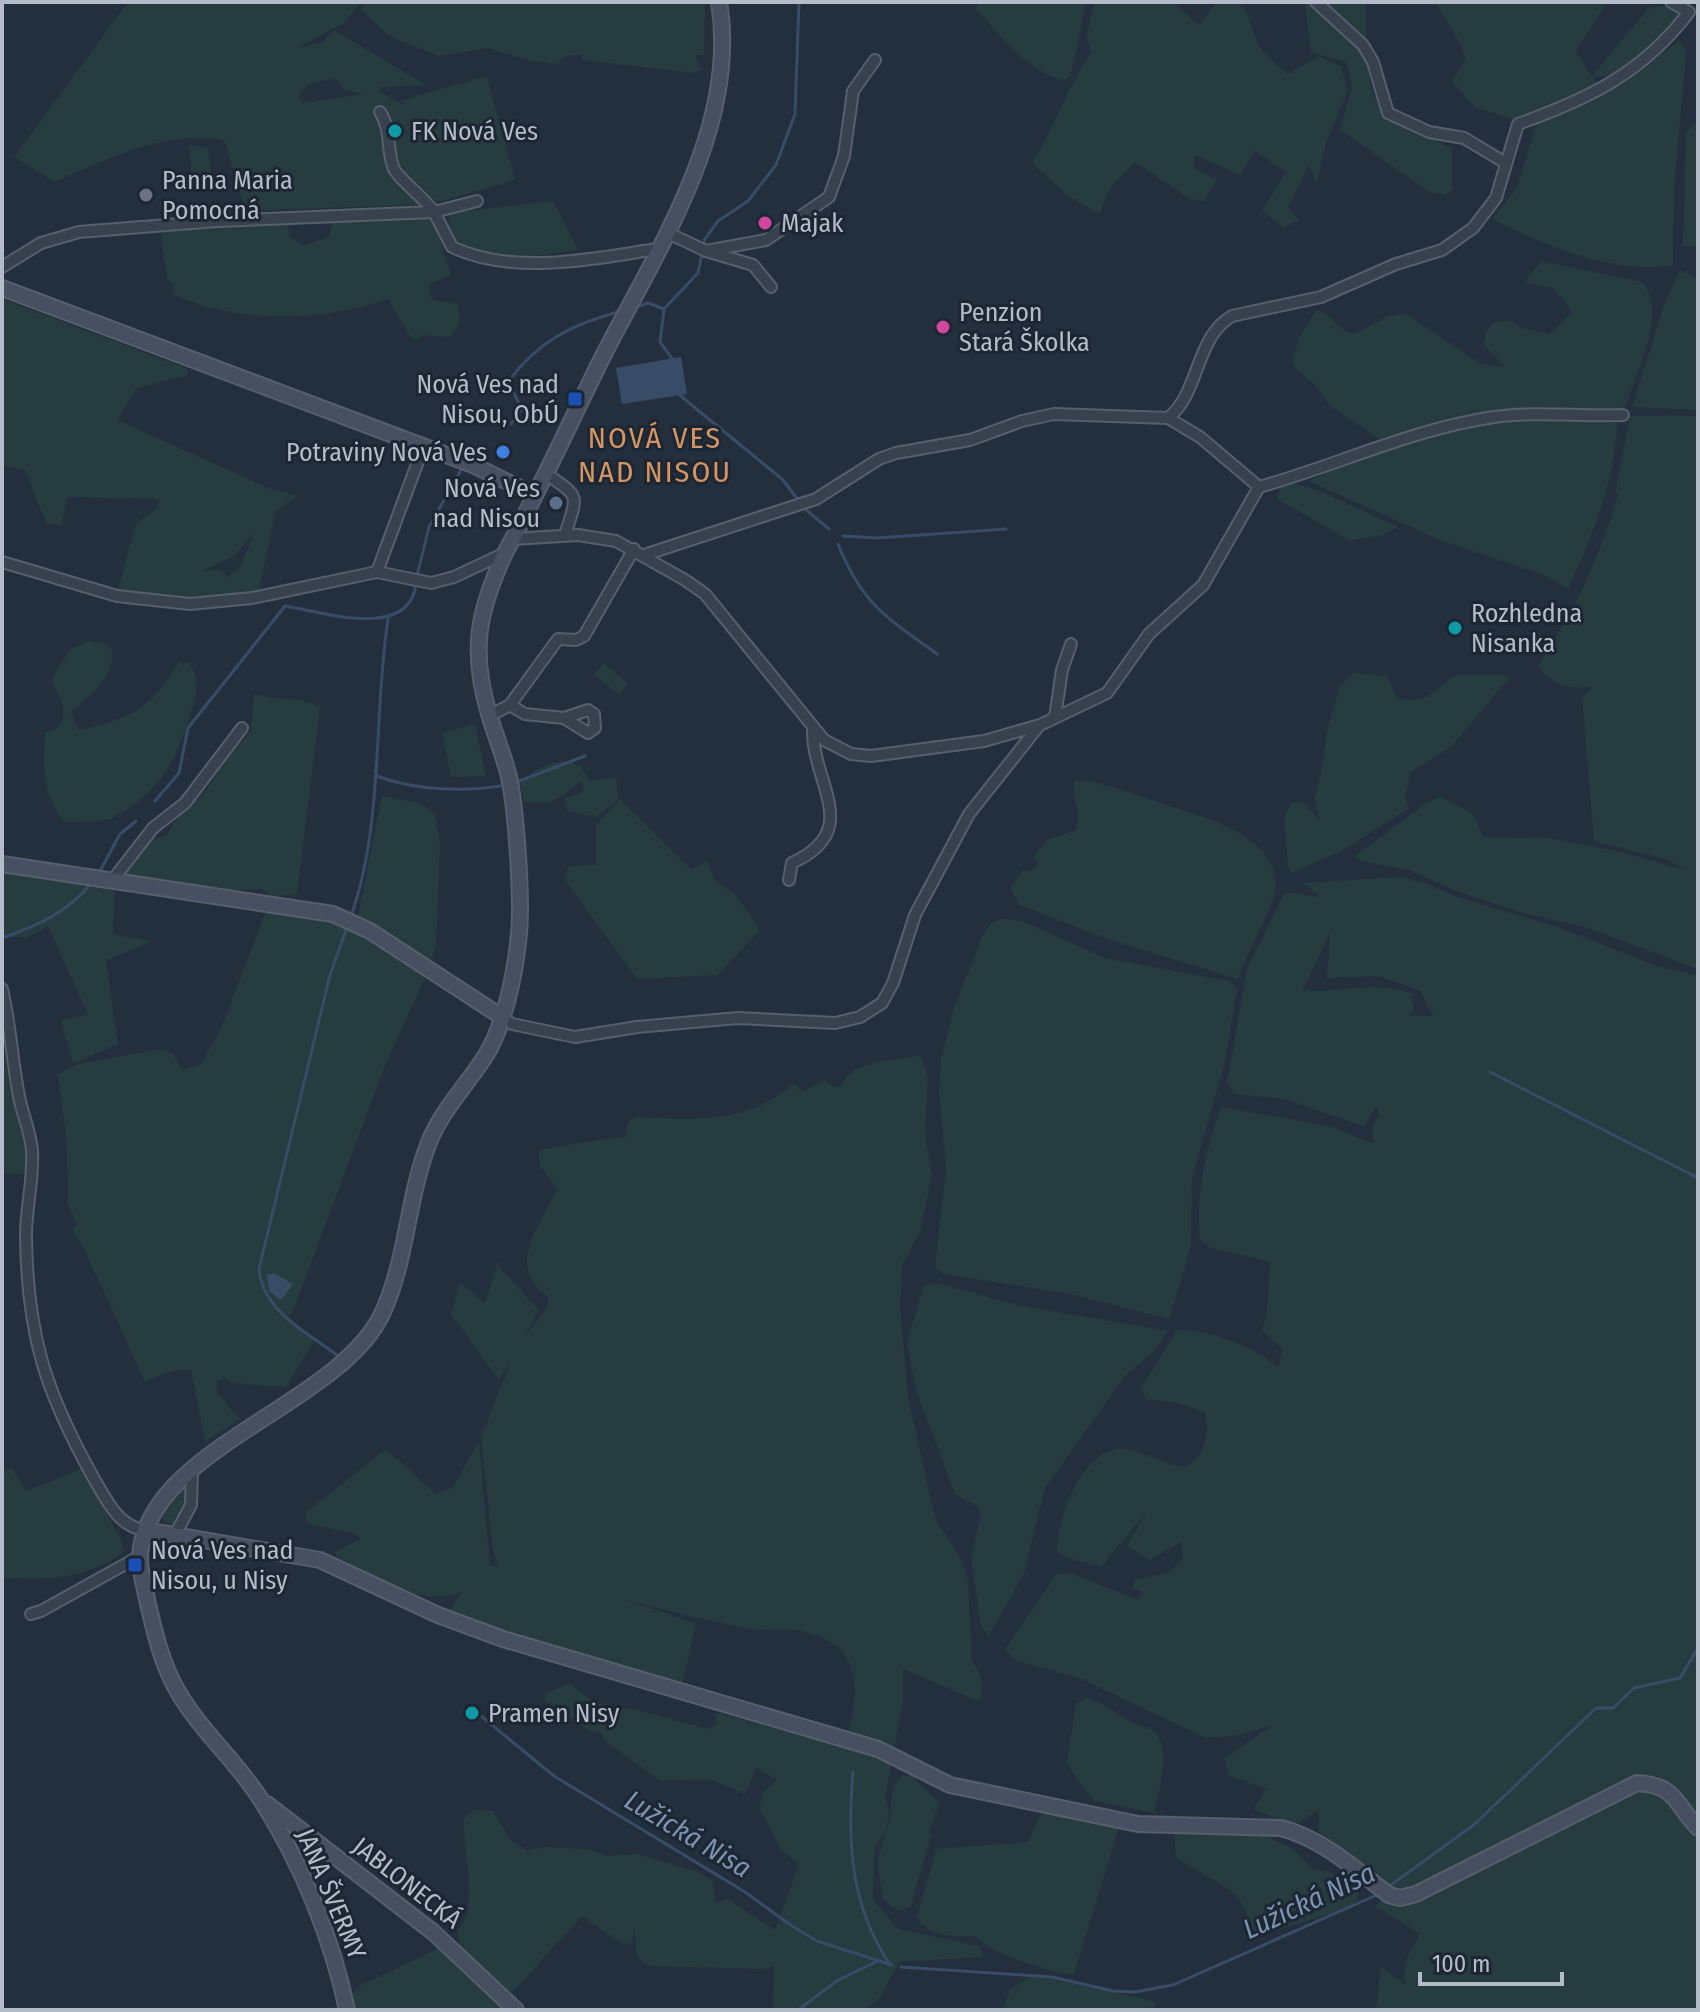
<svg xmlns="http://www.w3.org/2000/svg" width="1700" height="2012" font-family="'Fira Sans Condensed',sans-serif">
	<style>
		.green { fill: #263c3f; fill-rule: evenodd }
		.water { fill: #394c67 }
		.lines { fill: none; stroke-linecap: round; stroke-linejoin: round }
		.stream { stroke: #394c67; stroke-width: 3 }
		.street-casing { stroke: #565f6c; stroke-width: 14 }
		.secondary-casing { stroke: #565f6c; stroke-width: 18 }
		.street { stroke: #38414e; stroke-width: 10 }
		.secondary { stroke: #465061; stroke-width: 14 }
		.culture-dot { fill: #0f9aa8; stroke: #1d2633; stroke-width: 3 }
		.worship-dot { fill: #6b7280; stroke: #1d2633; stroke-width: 3 }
		.hotel-dot { fill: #d1479c; stroke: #1d2633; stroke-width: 3 }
		.transit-dot { fill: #1a4fb4; stroke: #1d2633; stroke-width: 3 }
		.shop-dot { fill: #3f7fe0; stroke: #1d2633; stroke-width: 3 }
		.service-dot { fill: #5c6f8a; stroke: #1d2633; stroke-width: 3 }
		.labels { text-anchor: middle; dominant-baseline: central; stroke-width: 6; stroke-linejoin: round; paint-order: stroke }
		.poi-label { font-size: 26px; fill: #b4bcc9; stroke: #1d2633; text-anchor: start }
		.street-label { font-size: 26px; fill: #b4bcc9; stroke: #1d2633 }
		.water-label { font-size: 28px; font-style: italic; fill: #7c92b1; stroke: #1d2633 }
		.quarter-label { font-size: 30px; letter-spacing: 2px; fill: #d59563; stroke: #1d2633 }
	</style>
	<rect width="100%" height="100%" fill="#242f3e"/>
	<!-- green -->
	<g class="green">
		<path d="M128,2H361L344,23L296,49L322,42L334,30L426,85L382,87L379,91L404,105L403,100L487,76L515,180L432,204L246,211L224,140C164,130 108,159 54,182L14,157ZM335,78L344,90L364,94L303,103L298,96L309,84Z"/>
		<polygon points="365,2 705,2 704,55 695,55 701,69 694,73 582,60 581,55 565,56 558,64 531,61 488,48 439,56 391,37 361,10"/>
		<path d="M979,2H1086L1071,75L1066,80C1029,75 1000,34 976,9Z"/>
		<path d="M1094,2H1173L1199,25L1217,2C1257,2 1244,19 1260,47C1266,57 1280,66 1288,74L1319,56L1341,67L1348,90L1326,143L1317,184L1309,165L1288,207L1299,220L1284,228L1262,210L1286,172L1255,151L1240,175L1195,155L1194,168L1217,180L1204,201L1190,199L1135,162L1110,188L1099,214L1067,195L1032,163C1055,127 1068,86 1092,51L1086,39Z"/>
		<path d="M1305,2H1366C1366,33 1363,96 1388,118C1404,132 1433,139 1452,148V190L1445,195L1428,191L1340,130L1352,85L1347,63L1311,52Z"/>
		<path d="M1435,2H1607L1576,51L1592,76L1648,9L1657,6L1682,8L1685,17L1620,75L1593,77L1598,86L1515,120L1475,107L1452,82C1455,74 1463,67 1465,59C1467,52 1441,11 1435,2Z"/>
		<path d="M1680,40L1686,54L1674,189L1673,266C1608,273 1549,247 1492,219L1517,188L1537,122L1626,82Z"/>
		<polygon points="1698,120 1698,247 1683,246 1686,133"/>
		<polygon points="189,145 208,148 212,175 192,181"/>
		<polygon points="553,201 578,250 519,258 459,246 451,241 448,213"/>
		<path d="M376,218H433L451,275L428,285L432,300L458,304L460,323L450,337L422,335L417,340L410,336L388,299C319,322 241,324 174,295L173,284L167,280L160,227L287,221L290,238L304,245L329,237L332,222Z"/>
		<path d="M1541,261L1642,282C1669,313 1636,371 1626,405L1614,413L1506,411L1378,438L1330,406L1315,385L1295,368L1292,361L1301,334L1316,310C1333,313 1337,331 1355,334L1388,316L1406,314L1481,364L1504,367L1484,345L1486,331L1495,322L1513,321L1520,327L1550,334L1572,312L1555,289L1525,282Z"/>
		<polygon points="1680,270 1698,278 1698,410 1632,407 1663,308"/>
		<path d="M2,299L188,369L187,375L137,388L117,420L271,489L296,496L275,513L259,591L200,600L117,592L136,524L157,508L160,499L68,497L61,526L46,523L25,470L2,465ZM254,533L241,566L228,577L219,569L202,571L234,556Z"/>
		<path d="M1630,416H1698V969L1585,927L1519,912L1457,891L1409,870L1359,860L1355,856L1426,803L1441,797L1472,813L1484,837L1548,838L1621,852L1684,870L1669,860L1594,841L1582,698L1593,686C1572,690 1551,687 1538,665C1573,615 1602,553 1618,494L1615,493Z"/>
		<path d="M1506,420L1617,423C1616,479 1591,539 1568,589L1542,574L1440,540L1308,481L1389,447Z"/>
		<polygon points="1294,483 1325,493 1398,527 1380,536 1349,540 1277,499 1280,487"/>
		<path d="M88,641L105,643L112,650C115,678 90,695 71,712L79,730C130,720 152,707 179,662L189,663C202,681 196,695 190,715C177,761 158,794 114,817C102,823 79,821 65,822C41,793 43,768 45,732L58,728C69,710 60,697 51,680L70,650Z"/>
		<polygon points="604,663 628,684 618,695 594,674"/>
		<path d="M1353,673L1387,676L1397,698C1433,707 1435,684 1458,675H1504L1509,678L1451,747L1411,772L1405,796L1408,809L1340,852L1293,872L1288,867L1284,816L1292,803L1304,802L1320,821L1314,798L1321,775L1327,731L1340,686Z"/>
		<path d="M254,694C278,702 294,695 320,707L297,895L272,896L261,889L214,891L118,875L151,840L167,835L178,816L204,793L231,753L246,737L251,729Z"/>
		<polygon points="475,724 486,776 451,777 442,733"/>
		<path d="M565,761L580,766L590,781L616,777L618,800L596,817L567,811L565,798L582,793L584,785L580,782L563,796L548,802H524L520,785C530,770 548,763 565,761Z"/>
		<path d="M1075,780C1104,782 1131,793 1158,802C1197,816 1277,832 1276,887C1275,904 1245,957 1238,979L1107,939L1018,904L1011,887L1023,870L1030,872L1038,865L1034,856L1047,840L1075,830C1084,810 1070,799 1075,780Z"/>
		<polygon points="382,796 421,803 435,815 440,844 436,945 428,972 386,1063 293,1311 287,1317 312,1337 313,1343 286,1387 232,1383 225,1378 218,1381 216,1392 240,1419 205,1442 191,1369 168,1372 145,1382 86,1253 72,1229 77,1225 68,1204 67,1144 58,1074 77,1064 163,1049 173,1054 182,1070 201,1064 222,1026 268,906 342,924 358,916"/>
		<polygon points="620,799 692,870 707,861 714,879 735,895 758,926 758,932 717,975 637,979 565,880 568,866 596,865 596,826"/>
		<polygon points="2,870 115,886 113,934 151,941 106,961 118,1044 73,1064 61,1020 88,1015 48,926 27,938 2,936"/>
		<path d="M1398,877L1426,883L1455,896L1555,926L1654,965L1698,976V1818L1658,1776L1634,1777L1404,1890L1393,1889L1318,1831L1319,1809L1294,1826L1253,1809L1266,1789L1228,1775L1225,1758L1272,1725L1240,1735L1206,1738L1079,1678L1014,1660L1005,1649L1056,1575L1070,1573L1139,1600L1142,1591L1132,1589L1135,1580L1169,1573L1183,1558L1181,1542L1150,1560L1127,1546L1146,1513L1101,1567L1064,1557L1057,1551C1057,1517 1084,1443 1125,1449C1146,1452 1164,1465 1185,1467C1205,1458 1211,1432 1204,1412L1178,1403L1146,1399L1141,1388L1177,1330C1212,1330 1252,1346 1278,1367L1283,1349L1262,1330L1267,1312L1270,1262L1209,1247L1200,1239C1195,1194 1206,1149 1221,1107L1333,1127L1373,1144V1125L1379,1115L1377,1106L1363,1126L1284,1099L1234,1094L1227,1083L1247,969L1285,892L1319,897L1305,883ZM1330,932L1327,978L1379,976L1420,991L1433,1016H1408L1414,1008L1411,993C1367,979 1344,994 1303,990Z"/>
		<polygon points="1003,919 1022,921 1105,958 1229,981 1237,989 1225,1062 1192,1178 1191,1247 1169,1319 1071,1294 943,1274 935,1266 946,1170 939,1090 941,1059 954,1007 983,935 991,923"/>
		<polygon points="2,1046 27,1159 25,1174 2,1173"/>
		<path d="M920,1055L928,1076L925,1133L932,1176L920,1232L902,1265L900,1306L908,1397L935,1518L960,1557L968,1581L972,1661C981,1674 983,1684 981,1699L977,1701L903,1669V1701L885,1797L889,1812L886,1830C897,1813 884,1791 902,1776H912L940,1803L929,1831L931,1836L911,1906L898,1911L883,1899L877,1864L886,1831L875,1847L873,1899L898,1929L979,1946L984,1957L899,1962L880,1998L866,2010H773L774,1965L767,1969L650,1966C631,1958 637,1947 635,1929L631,1943L623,1944L582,1916L511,1994L462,1950C451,1925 464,1930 468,1909C473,1879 462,1848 464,1818L473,1810L493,1811L512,1841L527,1850L548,1847L592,1850L607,1856L636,1854L698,1872L713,1881L715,1903L728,1899L775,1930L799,1864L781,1849L759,1808L765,1790L777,1780L756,1768L745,1794L709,1779L661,1781L606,1742L601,1732L590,1731L544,1700L547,1692L570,1684L593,1702L645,1712L707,1729L715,1726L717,1713L843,1746C861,1695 866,1644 801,1631C783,1627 763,1632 745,1628C703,1620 661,1609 619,1598L696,1623L682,1687L510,1639L448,1612L463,1591C424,1611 367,1574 333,1553L361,1539L356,1534L309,1524L305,1520L307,1511L386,1449L436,1494L453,1487L479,1441L490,1565L499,1567L493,1551L481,1437L511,1361L499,1380L451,1314L460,1283L485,1303L498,1260L501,1269L539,1310L525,1336L548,1306V1297C504,1266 540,1227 557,1189L540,1166L539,1152C545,1147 612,1138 625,1137L629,1122L636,1117C695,1120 749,1124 794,1083L802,1092L825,1080L833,1087H841C849,1058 896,1062 920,1055Z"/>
		<polygon points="940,1284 1017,1305 1168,1331 1155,1350 1125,1376 1045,1488 1024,1574 989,1635 981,1627 971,1557 981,1516 978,1507 955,1494 915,1387 907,1341 924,1285"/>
		<path d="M12,1468L26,1491L81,1469L121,1539L124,1552C89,1579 45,1581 2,1577V1472Z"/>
		<polygon points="187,1483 183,1514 177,1524 168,1525 162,1518 165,1504"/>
		<path d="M1087,1697C1105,1704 1116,1713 1131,1722C1138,1725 1149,1727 1155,1732C1172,1750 1158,1792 1155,1813L1094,1801C1086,1789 1071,1774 1067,1761L1076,1704Z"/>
		<path d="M1642,1790L1667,1797L1690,1834L1698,1837V2010H1376L1381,1966L1405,1985C1402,1963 1409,1952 1420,1934L1375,1906L1381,1900L1416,1902L1621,1794Z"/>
		<path d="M1046,1813L1119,1827L1074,1975C1051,1972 989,1954 975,1936C956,1937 926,1937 917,1917L936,1849L1028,1842L1039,1817Z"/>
		<polygon points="1174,1832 1265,1836 1293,1849 1312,1868 1349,1878 1359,1893 1355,1906 1256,1937 1240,1900 1232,1891 1176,1858"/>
		<polygon points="435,1950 443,1950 507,2010 356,2010 353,1993 361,1985"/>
		<polygon points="1033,1975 1144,1999 1156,2003 1153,2010 1003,2010 1010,1989"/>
	</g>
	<!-- water -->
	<g class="water">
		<polygon points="681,357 687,394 622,404 616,368"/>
		<polygon points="274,1273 293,1284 281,1300 269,1291 267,1275"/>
	</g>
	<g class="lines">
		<!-- stream -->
		<g class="stream">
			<polyline points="633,308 648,303 664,309 698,273 705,239 718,221 748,201 776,165 795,114 799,2"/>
			<polyline points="664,310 660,342 674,361"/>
			<polyline points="677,393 782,479 800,502"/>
			<path d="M511,424L522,409L508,382C539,340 573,324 622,311"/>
			<polyline points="804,508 829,529"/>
			<polyline points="843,536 877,538 1006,529"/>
			<path d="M838,544C862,604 886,617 937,654"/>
			<polyline points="417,576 429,527 462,468"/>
			<path d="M375,771L377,776C416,791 465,792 507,785"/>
			<polyline points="514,783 585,756"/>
			<path d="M155,801L179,773L188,728L285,606C323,612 411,641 416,583"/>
			<polyline points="99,873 120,834 136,821"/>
			<path d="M351,916C384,823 373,717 388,619"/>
			<path d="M2,938C37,926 69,912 92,882"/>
			<polyline points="1490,1072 1698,1178"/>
			<path d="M338,1356C307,1332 263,1312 259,1269L330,975L347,927"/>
			<polyline points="476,1712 554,1776 745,1892 792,1926 817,1941 892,1965"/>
			<path d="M853,1772C847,1841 850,1904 889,1963"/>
			<polyline points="1388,1887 1475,1824 1596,1708 1613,1708 1634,1688 1680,1678 1698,1648"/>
			<polyline points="901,1967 1052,1977 1113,1991 1135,1992 1173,1985 1379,1894"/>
			<polyline points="798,2010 838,1980 876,1962"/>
		</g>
		<defs>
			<g id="street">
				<polyline points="1316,2 1363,45 1373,62 1388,113 1429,132 1464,138 1504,162"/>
				<path d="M380,112C392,130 386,150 394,169C398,178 425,199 434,212L477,201"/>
				<polyline points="666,232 706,251 766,240 829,197 844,156 853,91 875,60"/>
				<polyline points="706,251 753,265 771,287"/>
				<path d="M2,267L41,243L79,232L217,221L434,212L452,247C515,276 591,259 657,249"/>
				<path d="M1168,418C1200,393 1195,337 1232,316L1321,297L1396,264L1442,250L1473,228L1496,198L1518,124C1588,99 1643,73 1689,12L1671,2"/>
				<path d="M545,473C581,498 578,493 565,535"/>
				<path d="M512,539L578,535L616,541L685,580L705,594L824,740L851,754L871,756L984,741L1040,725L1107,693L1149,634L1203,585L1259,487C1338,465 1412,429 1494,417C1535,411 1581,417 1623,415"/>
				<polyline points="644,555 816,499 879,459 896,453 970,440 1022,421 1054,414 1168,418 1200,437 1259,487"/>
				<polyline points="2,562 117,596 190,604 252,598 377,572 431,583 454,577 505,553"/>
				<polyline points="377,572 423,448"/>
				<polyline points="510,705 525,714 564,718 588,733 595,728 594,714 588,710 564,718"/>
				<polyline points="489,716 510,705 558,639 576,640 584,636 634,549"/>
				<polyline points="1055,717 1062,670 1071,644"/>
				<path d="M789,880L792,863C864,830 812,784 813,730"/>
				<polyline points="111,882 153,828 185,803 242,728"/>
				<path d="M2,989C10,1023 12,1057 18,1091C21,1111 30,1130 32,1150C34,1179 26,1207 26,1235C27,1334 45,1391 93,1477C106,1499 118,1527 145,1530"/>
				<polyline points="502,1017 512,1024 575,1037 637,1027 738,1018 835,1023 860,1017 882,1003 893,983 915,915 969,814 1038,727"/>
				<polyline points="175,1535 191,1505 192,1471"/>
				<polyline points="31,1614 41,1611 140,1556"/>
			</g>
			<g id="secondary">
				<polyline points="2,288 473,465 534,495"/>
				<polyline points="2,864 333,914 370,931 502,1017"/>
				<path d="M145,1530L320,1560L438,1615L503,1639L878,1749L950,1785L1138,1824L1281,1828C1323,1839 1355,1869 1389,1895L1400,1898L1416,1894L1637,1783C1676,1785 1675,1804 1698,1828"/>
				<polyline points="267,1804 433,1932 516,2010"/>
				<path d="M347,2010C332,1938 302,1865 263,1803C239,1763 200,1731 177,1690C162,1664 155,1634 148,1604C145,1588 139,1571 140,1555C148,1448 338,1406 382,1314C407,1260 407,1200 428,1145C440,1112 467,1085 486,1055C508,1019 520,951 520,910C520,876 516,810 509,777C504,756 495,735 489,714C470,651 478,611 505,553C539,491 569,425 600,362C655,253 740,128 719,2"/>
			</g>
		</defs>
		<!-- street casing -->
		<use href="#street" class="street-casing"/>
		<!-- secondary casing -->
		<use href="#secondary" class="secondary-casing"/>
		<!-- street -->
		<use href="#street" class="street"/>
		<!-- secondary -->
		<use href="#secondary" class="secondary"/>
	</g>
	<!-- markers -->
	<g class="culture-dot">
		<circle cx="395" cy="131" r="8"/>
		<circle cx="1455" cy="628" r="8"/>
		<circle cx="472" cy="1713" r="8"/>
	</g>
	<circle class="worship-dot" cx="146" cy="195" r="8"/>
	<g class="hotel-dot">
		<circle cx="765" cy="223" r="8"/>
		<circle cx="943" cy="327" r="8"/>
	</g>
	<g class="transit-dot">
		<rect x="567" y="391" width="16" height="16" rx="4"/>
		<rect x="127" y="1557" width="16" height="16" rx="4"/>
	</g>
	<circle class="shop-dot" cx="503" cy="452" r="8"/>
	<circle class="service-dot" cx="556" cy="503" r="8"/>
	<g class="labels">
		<!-- poi labels -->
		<g class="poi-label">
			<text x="411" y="131">FK Nová Ves</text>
			<text x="162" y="180">Panna Maria<tspan x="162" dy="30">Pomocná</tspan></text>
			<text x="781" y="223">Majak</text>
			<text x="959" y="312">Penzion<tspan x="959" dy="30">Stará Školka</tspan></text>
			<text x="559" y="384" text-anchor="end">Nová Ves nad<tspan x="559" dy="30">Nisou, ObÚ</tspan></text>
			<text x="487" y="452" text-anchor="end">Potraviny Nová Ves</text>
			<text x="540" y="488" text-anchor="end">Nová Ves<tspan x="540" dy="30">nad Nisou</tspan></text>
			<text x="1471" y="613">Rozhledna<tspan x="1471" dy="30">Nisanka</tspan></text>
			<text x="151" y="1550">Nová Ves nad<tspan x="151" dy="30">Nisou, u Nisy</tspan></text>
			<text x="488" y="1713">Pramen Nisy</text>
		</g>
		<!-- street labels -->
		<g class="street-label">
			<text transform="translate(407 1883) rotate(38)">JABLONECKÁ</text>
			<text transform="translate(331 1894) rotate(67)">JANA ŠVERMY</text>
		</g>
		<!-- water labels -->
		<g class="water-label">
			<text transform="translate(688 1834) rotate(31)">Lužická Nisa</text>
			<text transform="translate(1309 1901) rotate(-25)">Lužická Nisa</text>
		</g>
		<!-- quarter labels -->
		<g class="quarter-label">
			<text x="655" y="438">NOVÁ VES<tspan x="655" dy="34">NAD NISOU</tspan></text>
		</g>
	</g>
	<!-- border -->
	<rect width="1700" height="2012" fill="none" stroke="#b4bcc9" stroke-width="8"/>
	<!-- scale -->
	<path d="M1420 1972v12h142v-12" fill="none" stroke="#b4bcc9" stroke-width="4"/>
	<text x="1432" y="1972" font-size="24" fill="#b4bcc9" stroke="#1d2633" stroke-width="6" paint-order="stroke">100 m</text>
</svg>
